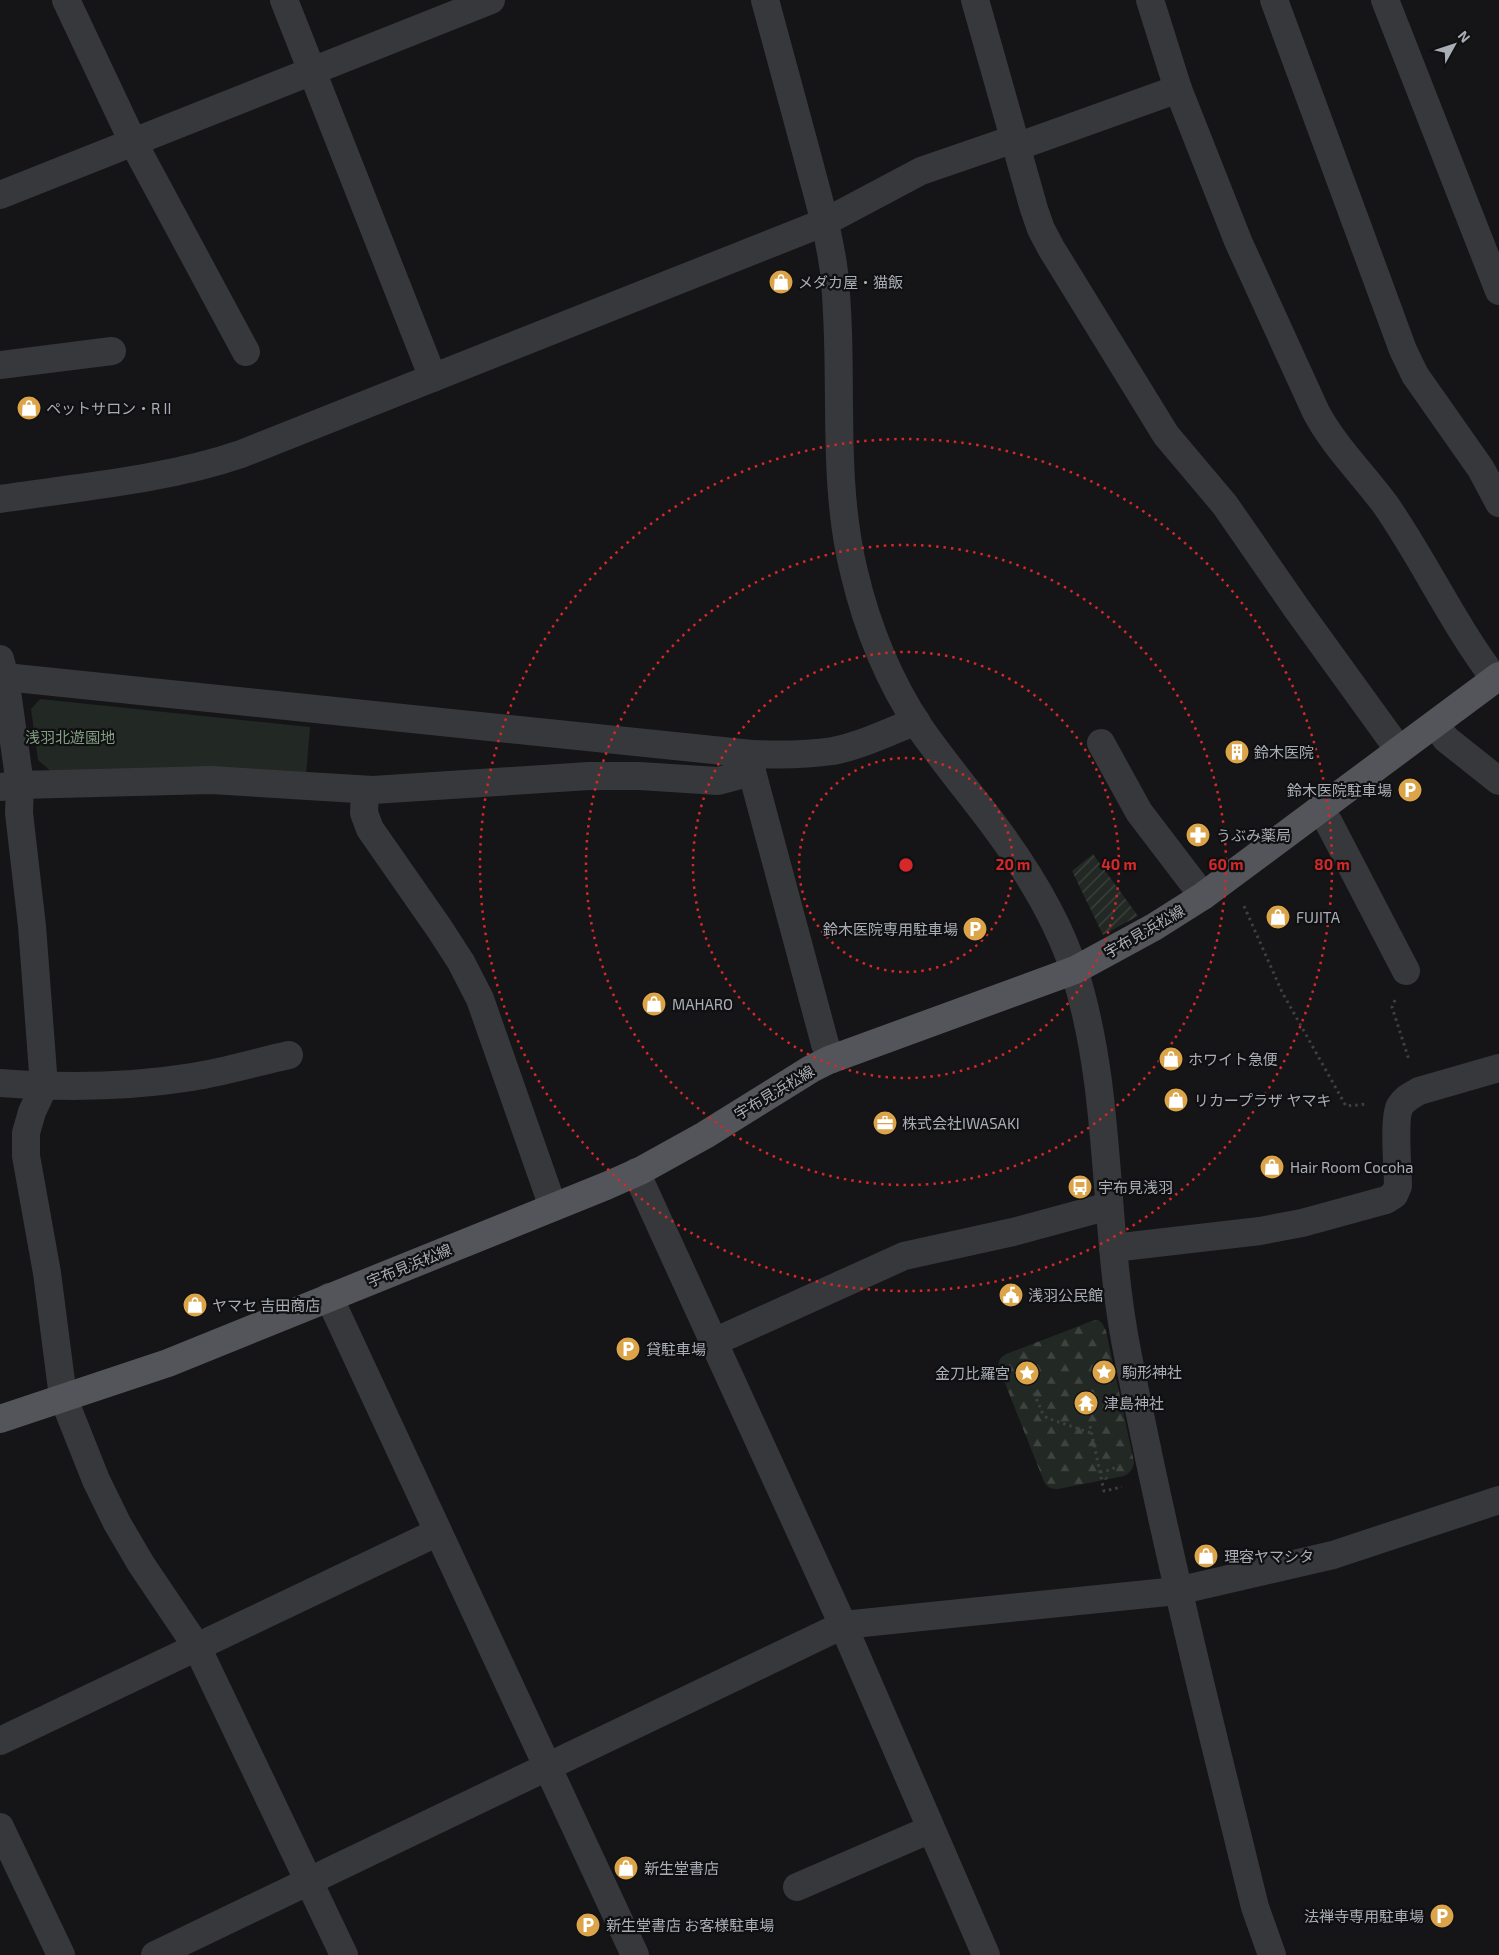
<svg xmlns="http://www.w3.org/2000/svg" width="1499" height="1955" font-family="'Exo 2','Noto Sans JP',sans-serif">
	<style>
		.forest { fill: url(#forest-firs) }
		.park { fill: #222823 }
		.garden { fill: url(#garden-furrows) }
		.lines { fill: none; stroke-linecap: round; stroke-linejoin: round }
		.path { stroke: #3d3f42; stroke-width: 3; stroke-dasharray: 2.5 4; stroke-linecap: butt }
		.minor { stroke: #37383b; stroke-width: 28 }
		.major { stroke: #53555a; stroke-width: 28 }
		.ring { fill: none; stroke: #d62828; stroke-width: 2.5; stroke-dasharray: 2.5 5 }
		.labels { text-anchor: middle; dominant-baseline: central; stroke-width: 4.5; stroke-linejoin: round; paint-order: stroke }
		.poi-label { font-size: 15px; fill: #a9adb5; stroke: #101012; text-anchor: start }
		.park-label { font-size: 15px; fill: #829e83; stroke: #101012 }
		.street-label { font-size: 15px; fill: #a9adb5; stroke: #101012 }
		.centre { fill: #d62828; stroke: #101012; stroke-width: 2.5 }
		.ring-label { font-size: 15px; text-anchor: middle; font-weight: bold; fill: #d62828; stroke: #101012; stroke-width: 4.5; stroke-linejoin: round; paint-order: stroke }
	</style>
	<defs>
		<pattern id="forest-firs" width="22" height="20" patternUnits="userSpaceOnUse" patternTransform="scale(1.25)"><rect width="22" height="20" fill="#222823"/><path d="M5 1l3.5 6h-7zM16 11l3.5 6h-7z" fill="#3f4441"/></pattern>
		<pattern id="garden-furrows" width="10" height="10" patternUnits="userSpaceOnUse" patternTransform="scale(1.25)"><rect width="10" height="10" fill="#222823"/><path d="M-1 1l2-2M0 10L10 0M9 11l2-2" fill="none" stroke="#3f4441"/></pattern>
	</defs>
	<rect width="100%" height="100%" fill="#151517"/>
	<!-- forest -->
	<path class="forest" d="M1098,1320L1102,1323L1106,1331L1134,1462C1133,1469 1130,1473 1124,1476L1058,1489C1050,1489 1046,1487 1043,1479L999,1368C998,1360 1000,1358 1006,1354L1092,1321Z"/>
	<!-- park -->
	<polygon class="park" points="40,699 310,727 306,776 53,773 38,760 31,709"/>
	<!-- garden -->
	<polygon class="garden" points="1093,854 1138,916 1103,935 1072,871"/>
	<g class="lines">
		<!-- path -->
		<g class="path">
			<polyline points="1244,906 1282,992 1346,1106 1368,1104"/>
			<polyline points="1395,1000 1392,1007 1409,1060"/>
			<polyline points="1034,1393 1042,1412 1047,1418 1091,1433"/>
			<polyline points="1090,1426 1104,1491 1122,1487"/>
			<polyline points="1100,1472 1111,1470 1118,1465"/>
		</g>
		<!-- minor -->
		<g class="minor">
			<polyline points="66,0 133,142 246,352"/>
			<polyline points="284,0 433,378"/>
			<path d="M765,0C779,52 793,103 807,155C817,194 829,232 834,272C845,372 830,474 854,572C867,627 889,681 920,728C943,761 969,792 993,824C1026,868 1058,919 1075,973C1112,1091 1103,1219 1125,1340C1132,1379 1141,1418 1149,1458C1181,1608 1218,1757 1255,1907L1272,1955"/>
			<polyline points="975,0 1034,209 1041,229 1051,248 1166,435 1225,505 1297,609 1399,750"/>
			<path d="M1150,0L1178,89L1238,241L1316,412C1334,446 1362,473 1385,504C1424,560 1453,624 1495,679"/>
			<polyline points="1274,0 1403,350 1415,375 1481,469 1499,503"/>
			<polyline points="1385,0 1499,291"/>
			<polyline points="1016,147 1178,89"/>
			<polyline points="0,195 491,0"/>
			<polyline points="0,365 112,351"/>
			<path d="M0,499C79,487 165,480 241,454L825,222L921,171L1014,139"/>
			<polyline points="0,659 5,677 20,785 19,813 32,926 44,1086 32,1112 26,1133 26,1156 47,1273 63,1397 96,1480 117,1523 141,1564 197,1647 344,1955"/>
			<path d="M5,677L752,754C779,755 806,755 833,751C862,745 889,732 916,721"/>
			<polyline points="1435,724 1446,739 1499,781"/>
			<polyline points="1101,743 1139,812 1203,896"/>
			<polyline points="752,754 752,772 825,1044 832,1059"/>
			<polyline points="0,787 20,785 211,780 373,790 589,776 639,776 718,781 752,772"/>
			<polyline points="365,790 364,813 370,829 439,928 461,962 480,999 553,1207"/>
			<polyline points="1319,809 1329,823 1406,971"/>
			<path d="M0,1083C63,1088 129,1087 192,1077C224,1072 257,1062 289,1055"/>
			<polyline points="636,1172 843,1625 986,1955"/>
			<path d="M1113,1248L1260,1231L1302,1223L1386,1200L1394,1195L1398,1186C1398,1168 1393,1119 1400,1106C1405,1098 1412,1095 1419,1091L1499,1068"/>
			<polyline points="329,1297 635,1955"/>
			<polyline points="714,1342 904,1256 1013,1232 1109,1206"/>
			<polyline points="0,1741 438,1532"/>
			<polyline points="0,1827 61,1955"/>
			<polyline points="797,1887 931,1829"/>
			<polyline points="155,1955 843,1625 1177,1591 1333,1555 1499,1500"/>
		</g>
		<!-- major -->
		<polyline class="major" points="0,1419 168,1363 606,1186 640,1171 705,1135 811,1069 829,1060 1075,970 1154,927 1203,896 1499,676"/>
	</g>
	<!-- distance rings -->
	<g class="ring">
		<circle cx="906" cy="865" r="107"/>
		<circle cx="906" cy="865" r="213"/>
		<circle cx="906" cy="865" r="320"/>
		<circle cx="906" cy="865" r="426"/>
	</g>
	<!-- icons -->
	<defs>
		<symbol id="shop-disc" viewBox="-11 -11 22 22"><circle r="9.5" fill="#dba449" stroke="#101012"/><path d="M-5-2.5h2.3a2.7 3.5 0 0 1 5.4 0H5L5.5 6h-11ZM-1.5-2.5h3a1.5 2.3 0 0 0-3 0Z" fill="#fff"/></symbol>
		<symbol id="building-disc" viewBox="-11 -11 22 22"><circle r="9.5" fill="#dba449" stroke="#101012"/><path d="M-4-6H4V6H1V3H-1V6H-4ZM-2.5-4.3h1.7v1.8h-1.7ZM.8-4.3h1.7v1.8H.8ZM-2.5-1h1.7V.8h-1.7ZM.8-1h1.7V.8H.8Z" fill="#fff"/></symbol>
		<symbol id="parking-disc" viewBox="-11 -11 22 22"><circle r="9.5" fill="#dba449" stroke="#101012"/><path d="M-3.5-5.5H1a3.5 3.5 0 0 1 0 7H-1V5.5H-3.5ZM-1-3.4V-.6H.8a1.4 1.4 0 0 0 0-2.8Z" fill="#fff"/></symbol>
		<symbol id="pharmacy-disc" viewBox="-11 -11 22 22"><circle r="9.5" fill="#dba449" stroke="#101012"/><path d="M-2-6h4v4h4v4h-4v4h-4v-4h-4v-4h4Z" fill="#fff"/></symbol>
		<symbol id="office-disc" viewBox="-11 -11 22 22"><circle r="9.5" fill="#dba449" stroke="#101012"/><path d="M-6-3h4V-5.5h4V-3h4V5H-6ZM-1-4.5V-3h2v-1.5ZM-6 0V1H6V0Z" fill="#fff"/></symbol>
		<symbol id="bus-disc" viewBox="-11 -11 22 22"><circle r="9.5" fill="#dba449" stroke="#101012"/><path d="M-5-6H5V4H4V6H2V4H-2V6H-4V4H-5ZM-3.5-4V0h7V-4ZM-3.5 1.2v1.5H-2V1.2ZM2 1.2v1.5H3.5V1.2Z" fill="#fff"/></symbol>
		<symbol id="civic-disc" viewBox="-11 -11 22 22"><circle r="9.5" fill="#dba449" stroke="#101012"/><path d="M-.6-6.5H3V-4.5H.6V-3L4-1V1h2V6H-6V1h2V-1L-.6-3ZM-1.2 2.5V6h2.4V2.5Z" fill="#fff"/></symbol>
		<symbol id="sight-disc" viewBox="-11 -11 22 22"><circle r="9.5" fill="#dba449" stroke="#101012"/><path d="M0-6L1.8-2.2L6-1.7L2.9 1.2L3.7 5.4L0 3.3L-3.7 5.4L-2.9 1.2L-6-1.7L-1.8-2.2Z" fill="#fff"/></symbol>
		<symbol id="temple-disc" viewBox="-11 -11 22 22"><circle r="9.5" fill="#dba449" stroke="#101012"/><path d="M0-6L5-2H3V0L6.5 2.5H4V6H1.5V3h-3V6H-4V2.5H-6.5L-3 0V-2H-5Z" fill="#fff"/></symbol>
	</defs>
	<g fill-rule="evenodd">
		<use href="#shop-disc" x="767" y="268" width="28" height="28"/>
		<use href="#shop-disc" x="15" y="394" width="28" height="28"/>
		<use href="#building-disc" x="1223" y="738" width="28" height="28"/>
		<use href="#parking-disc" x="1396" y="776" width="28" height="28"/>
		<use href="#pharmacy-disc" x="1184" y="821" width="28" height="28"/>
		<use href="#shop-disc" x="1264" y="903" width="28" height="28"/>
		<use href="#parking-disc" x="961" y="915" width="28" height="28"/>
		<use href="#shop-disc" x="640" y="990" width="28" height="28"/>
		<use href="#shop-disc" x="1157" y="1045" width="28" height="28"/>
		<use href="#shop-disc" x="1162" y="1086" width="28" height="28"/>
		<use href="#office-disc" x="871" y="1109" width="28" height="28"/>
		<use href="#shop-disc" x="1258" y="1153" width="28" height="28"/>
		<use href="#bus-disc" x="1066" y="1173" width="28" height="28"/>
		<use href="#civic-disc" x="997" y="1281" width="28" height="28"/>
		<use href="#shop-disc" x="181" y="1291" width="28" height="28"/>
		<use href="#parking-disc" x="614" y="1335" width="28" height="28"/>
		<use href="#sight-disc" x="1090" y="1358" width="28" height="28"/>
		<use href="#sight-disc" x="1013" y="1359" width="28" height="28"/>
		<use href="#temple-disc" x="1072" y="1389" width="28" height="28"/>
		<use href="#shop-disc" x="1192" y="1542" width="28" height="28"/>
		<use href="#shop-disc" x="612" y="1854" width="28" height="28"/>
		<use href="#parking-disc" x="1428" y="1902" width="28" height="28"/>
		<use href="#parking-disc" x="574" y="1911" width="28" height="28"/>
	</g>
	<g class="labels">
		<!-- poi labels -->
		<g class="poi-label">
			<text x="798" y="282">メダカ屋・猫飯</text>
			<text x="46" y="408">ペットサロン・R II</text>
			<text x="1254" y="752">鈴木医院</text>
			<text x="1392" y="790" text-anchor="end">鈴木医院駐車場</text>
			<text x="1216" y="835">うぶみ薬局</text>
			<text x="1296" y="917">FUJITA</text>
			<text x="958" y="929" text-anchor="end">鈴木医院専用駐車場</text>
			<text x="672" y="1004">MAHARO</text>
			<text x="1188" y="1059">ホワイト急便</text>
			<text x="1194" y="1100">リカープラザ ヤマキ</text>
			<text x="902" y="1123">株式会社IWASAKI</text>
			<text x="1290" y="1167">Hair Room Cocoha</text>
			<text x="1098" y="1187">宇布見浅羽</text>
			<text x="1028" y="1295">浅羽公民館</text>
			<text x="212" y="1305">ヤマセ 吉田商店</text>
			<text x="646" y="1349">貸駐車場</text>
			<text x="1122" y="1372">駒形神社</text>
			<text x="1010" y="1373" text-anchor="end">金刀比羅宮</text>
			<text x="1104" y="1403">津島神社</text>
			<text x="1224" y="1556">理容ヤマシタ</text>
			<text x="644" y="1868">新生堂書店</text>
			<text x="1424" y="1916" text-anchor="end">法禅寺専用駐車場</text>
			<text x="606" y="1925">新生堂書店 お客様駐車場</text>
		</g>
		<!-- park labels -->
		<g class="park-label">
			<text x="70" y="737">浅羽北遊園地</text>
		</g>
		<!-- street labels -->
		<g class="street-label">
			<text transform="translate(1144 931) rotate(-30)">宇布見浜松線</text>
			<text transform="translate(774 1092) rotate(-31)">宇布見浜松線</text>
			<text transform="translate(409 1265) rotate(-22)">宇布見浜松線</text>
		</g>
	</g>
	<circle cx="906" cy="865" r="8" class="centre"/>
	<g class="ring-label">
		<text x="1013" y="870">20 m</text>
		<text x="1119" y="870">40 m</text>
		<text x="1226" y="870">60 m</text>
		<text x="1332" y="870">80 m</text>
	</g>
	<!-- north arrow -->
	<g transform="translate(1454 45) rotate(50)" stroke="#101012" stroke-width="4" paint-order="stroke">
	<path d="M0-4L9 19L0 12L-9 19Z" fill="#a9adb5"/>
	<text y="-8" font-size="14" font-weight="bold" text-anchor="middle" fill="#a9adb5">N</text>
	</g>
</svg>
